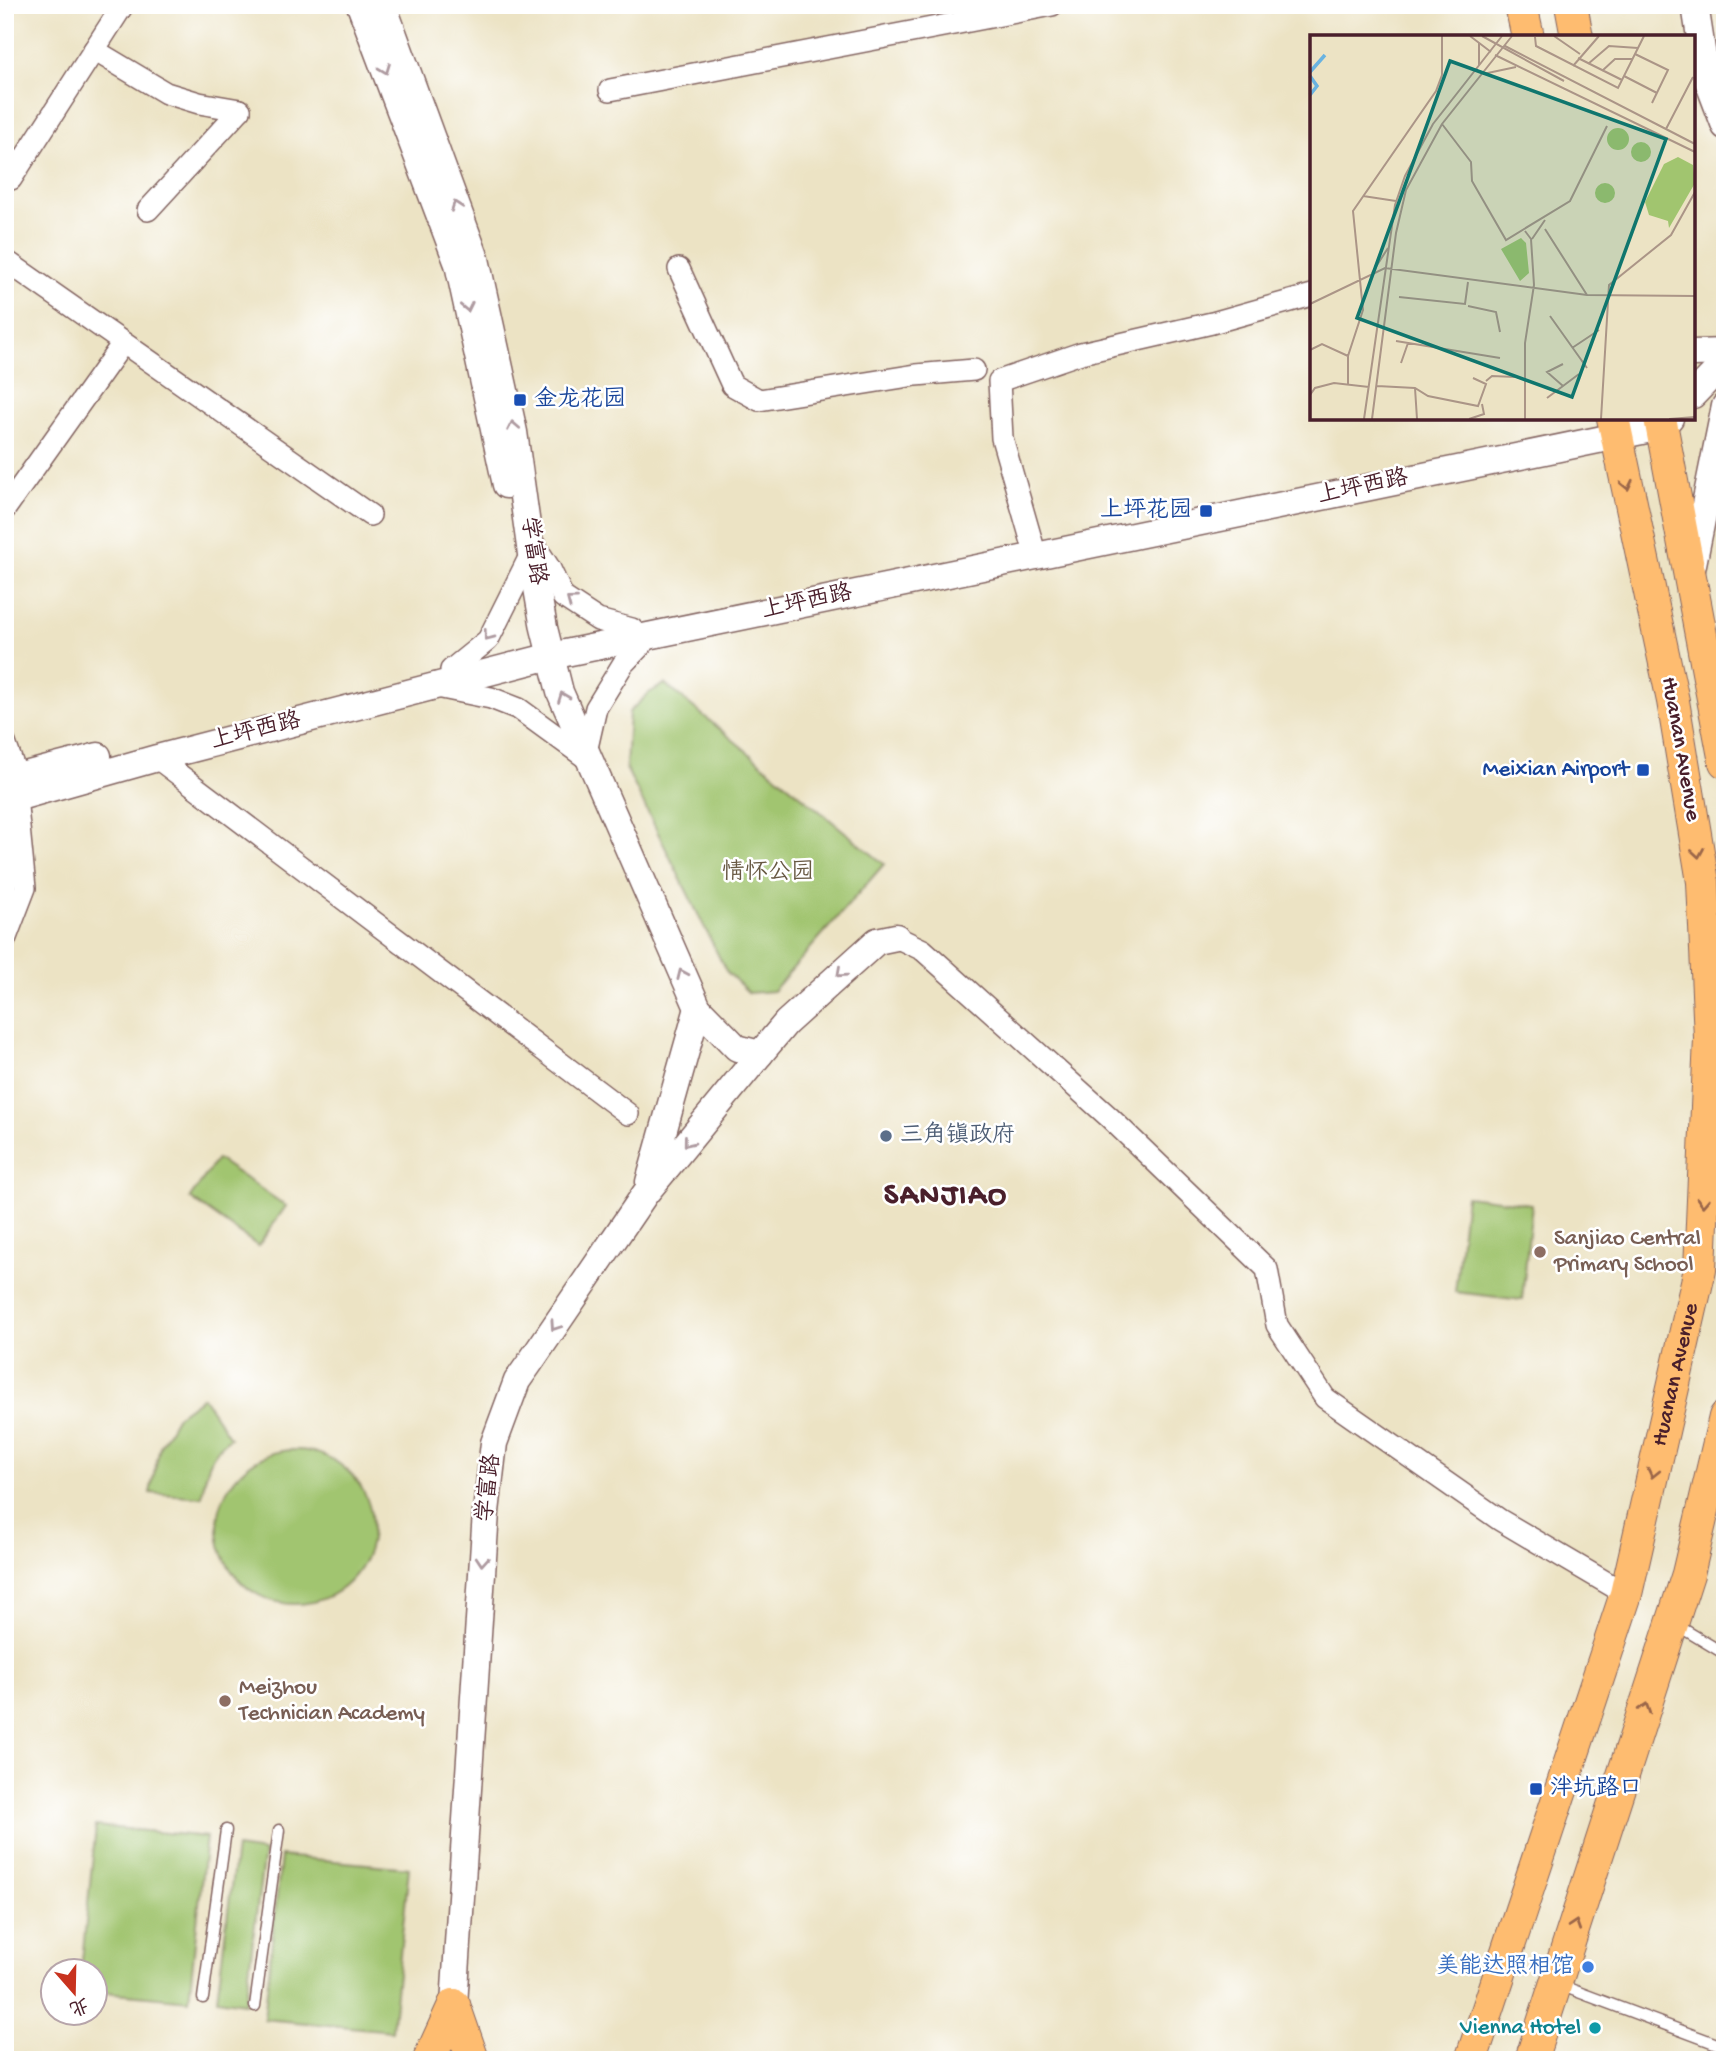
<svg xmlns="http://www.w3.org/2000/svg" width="1730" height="2065" font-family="'Gochi Hand','LXGW WenKai TC',sans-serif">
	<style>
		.green { fill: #a1c56f; stroke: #76724d; stroke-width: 2 }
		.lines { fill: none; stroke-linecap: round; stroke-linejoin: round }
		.service-casing { stroke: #836461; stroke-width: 13 }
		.minor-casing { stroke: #836461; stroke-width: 24 }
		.tertiary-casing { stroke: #836461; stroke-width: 29 }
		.primary-casing { stroke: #836461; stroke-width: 34 }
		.service { stroke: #fff; stroke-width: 10 }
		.minor { stroke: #fff; stroke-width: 21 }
		.tertiary { stroke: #fff; stroke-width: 26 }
		.primary { stroke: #febc70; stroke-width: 32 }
		.oneway { stroke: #ae9aa0 }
		.oneway2 { stroke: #9b664a }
		.transit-dot { fill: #1a4fb4; stroke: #fff; stroke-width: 2.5 }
		.service-dot { fill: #5c6f8a; stroke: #fff; stroke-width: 2.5 }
		.education-dot { fill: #8d6e63; stroke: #fff; stroke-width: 2.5 }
		.shop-dot { fill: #3f7fe0; stroke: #fff; stroke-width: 2.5 }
		.culture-dot { fill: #0f9aa8; stroke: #fff; stroke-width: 2.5 }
		.labels { text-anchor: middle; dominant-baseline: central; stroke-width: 5; stroke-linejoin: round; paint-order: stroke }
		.transit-label { font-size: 23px; fill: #164399; stroke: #fff; text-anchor: start }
		.street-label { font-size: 23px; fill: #4a1f2b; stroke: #fff }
		.park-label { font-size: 23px; fill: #685943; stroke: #fff }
		.service-label { font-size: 23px; fill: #4e5e75; stroke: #fff; text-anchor: start }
		.education-label { font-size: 23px; fill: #785e54; stroke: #fff; text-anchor: start }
		.shop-label { font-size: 23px; fill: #366cbe; stroke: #fff; text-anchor: end }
		.culture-label { font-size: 23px; fill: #0d838f; stroke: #fff; text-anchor: end }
		.district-label { font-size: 30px; font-weight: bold; letter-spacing: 2px; fill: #4a1f2b; stroke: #fff }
		.inset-river { fill: none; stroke: #69b3e1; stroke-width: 3.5 }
		.inset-road { fill: none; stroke: #ab9587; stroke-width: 2 }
		.view { fill: #0f766e; fill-opacity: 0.15; stroke: #0f766e; stroke-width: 3.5 }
		.inset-edge { fill: none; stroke: #4a1f2b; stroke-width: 3.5 }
	</style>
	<rect width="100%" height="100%" fill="#fff"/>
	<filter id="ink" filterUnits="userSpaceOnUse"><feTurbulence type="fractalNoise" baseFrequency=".0143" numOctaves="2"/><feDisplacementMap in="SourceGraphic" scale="14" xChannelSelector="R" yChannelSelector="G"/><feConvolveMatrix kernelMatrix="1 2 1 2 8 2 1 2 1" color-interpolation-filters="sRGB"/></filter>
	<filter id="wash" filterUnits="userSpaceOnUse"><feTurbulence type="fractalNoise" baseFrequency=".00686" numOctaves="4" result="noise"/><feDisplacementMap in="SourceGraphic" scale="28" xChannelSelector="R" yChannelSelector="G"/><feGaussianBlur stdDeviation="1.57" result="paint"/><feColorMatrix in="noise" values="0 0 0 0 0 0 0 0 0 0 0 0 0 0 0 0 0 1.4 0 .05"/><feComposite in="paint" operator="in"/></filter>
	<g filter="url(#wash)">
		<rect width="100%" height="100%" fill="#ece3c4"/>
		<!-- green -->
		<g class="green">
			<polygon points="665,684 884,864 773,991 749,993 726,971 626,768 629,712 649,693"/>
			<polygon points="217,1159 286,1206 258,1246 190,1198"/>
			<polygon points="1466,1196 1532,1204 1522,1300 1455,1292"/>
			<path d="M203,1397L230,1438C209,1452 205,1474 202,1497L150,1493L160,1446L177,1416Z"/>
			<circle cx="295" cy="1527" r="77"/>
			<polygon points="96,1826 206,1837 189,2000 95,1991 94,1970 81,1970"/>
			<polygon points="236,1848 264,1852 245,2003 217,1999"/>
			<polygon points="281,1856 409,1868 392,2031 264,2019"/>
		</g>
	</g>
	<g filter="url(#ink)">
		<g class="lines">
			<defs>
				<g id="service">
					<polyline points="1675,1624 1725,1654"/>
					<polyline points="1557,1984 1725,2047"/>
					<polyline points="203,1998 226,1830"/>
					<polyline points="255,2006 279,1830"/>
				</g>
				<g id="minor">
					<polyline points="94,50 166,93 199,103 240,110"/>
					<polyline points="610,90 1052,5"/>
					<polyline points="11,179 123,5"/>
					<polyline points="148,210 240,110"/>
					<polyline points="5,260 370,515"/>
					<polyline points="679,269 732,385 759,400 916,375 974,370"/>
					<polyline points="5,509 123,343"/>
					<polyline points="532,541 550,569 563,597 598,620 632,629"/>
					<polyline points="1033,546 1002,438 999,381 1081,353 1212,323 1312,295"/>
					<polyline points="451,670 488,640 531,554"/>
					<polyline points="437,687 491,698 519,709 589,760"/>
					<polyline points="5,743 17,776 16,797 25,888 5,940"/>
					<polyline points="586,752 596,708 623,664 650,636"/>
					<polyline points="157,758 628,1114"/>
					<polyline points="896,937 923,950 1109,1117 1267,1269 1277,1325 1325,1398 1500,1520 1626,1594"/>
				</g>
				<g id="tertiary">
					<polyline points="360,5 458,264 506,485"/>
					<polyline points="383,5 476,259 514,432 531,554 544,628 560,692 698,1008 737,1048 760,1054"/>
					<polyline points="1695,5 1706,76 1725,126"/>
					<polyline points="1693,353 1725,352"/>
					<polyline points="1693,395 1725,362"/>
					<polyline points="1691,574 1725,406"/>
					<polyline points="5,780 98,756"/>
					<polyline points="5,801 157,758 551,656 1661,427 1670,418"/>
					<polyline points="649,1182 698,1008"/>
					<polyline points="454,2005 486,1512 494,1443 517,1381 529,1364 645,1194 760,1054 786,1023 877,941 896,937"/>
				</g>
				<g id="primary">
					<polyline points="1521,5 1528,37"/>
					<polyline points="1571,5 1577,37"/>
					<polyline points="1660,418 1725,762"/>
					<polyline points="454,2005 473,2060"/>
					<polyline points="429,2060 454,2005"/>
					<path id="s1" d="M1471,2060L1626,1594L1700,1269L1710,1038L1703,882L1673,701L1613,418"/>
					<polyline points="1531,2060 1688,1574 1725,1417"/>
				</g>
			</defs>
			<!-- service casing -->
			<use href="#service" class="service-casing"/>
			<!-- minor casing -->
			<use href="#minor" class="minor-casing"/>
			<!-- tertiary casing -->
			<use href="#tertiary" class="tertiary-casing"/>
			<!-- primary casing -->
			<use href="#primary" class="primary-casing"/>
			<!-- service -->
			<use href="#service" class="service"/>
			<!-- minor -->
			<use href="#minor" class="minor"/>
			<!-- tertiary -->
			<use href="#tertiary" class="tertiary"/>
			<!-- primary -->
			<use href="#primary" class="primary"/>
		</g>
		<!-- one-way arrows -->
		<defs><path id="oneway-chevron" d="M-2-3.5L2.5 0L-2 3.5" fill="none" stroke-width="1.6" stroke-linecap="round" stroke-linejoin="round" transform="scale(1.75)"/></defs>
		<g class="oneway">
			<use href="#oneway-chevron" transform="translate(385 69) rotate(69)"/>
			<use href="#oneway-chevron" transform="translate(456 206) rotate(-110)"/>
			<use href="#oneway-chevron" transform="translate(467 307) rotate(78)"/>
			<use href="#oneway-chevron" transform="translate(513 426) rotate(-101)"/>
			<use href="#oneway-chevron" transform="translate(571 601) rotate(-143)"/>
			<use href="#oneway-chevron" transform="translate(488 636) rotate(127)"/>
			<use href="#oneway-chevron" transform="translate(563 697) rotate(-111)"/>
			<use href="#oneway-chevron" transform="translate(841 973) rotate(138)"/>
			<use href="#oneway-chevron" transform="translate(682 974) rotate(-114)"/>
			<use href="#oneway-chevron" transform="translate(688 1142) rotate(129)"/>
			<use href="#oneway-chevron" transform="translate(555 1326) rotate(124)"/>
			<use href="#oneway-chevron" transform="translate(482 1561) rotate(94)"/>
		</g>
		<g class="oneway2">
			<use href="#oneway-chevron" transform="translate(1627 485) rotate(78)"/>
			<use href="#oneway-chevron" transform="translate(1698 853) rotate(81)"/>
			<use href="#oneway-chevron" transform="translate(1703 1202) rotate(93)"/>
			<use href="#oneway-chevron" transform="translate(1653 1473) rotate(103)"/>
			<use href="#oneway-chevron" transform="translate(1645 1708) rotate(-72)"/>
			<use href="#oneway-chevron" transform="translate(1575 1925) rotate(-72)"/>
		</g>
	</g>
	<!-- markers -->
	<g class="transit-dot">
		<rect x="513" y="393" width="14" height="14" rx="3.5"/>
		<rect x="1199" y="504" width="14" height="14" rx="3.5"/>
		<rect x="1636" y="763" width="14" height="14" rx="3.5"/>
		<rect x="1529" y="1782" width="14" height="14" rx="3.5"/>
	</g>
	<circle class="service-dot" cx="886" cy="1136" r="7"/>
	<g class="education-dot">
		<circle cx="1540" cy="1252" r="7"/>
		<circle cx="225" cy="1701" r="7"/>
	</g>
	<circle class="shop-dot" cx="1588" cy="1967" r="7"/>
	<circle class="culture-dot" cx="1595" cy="2028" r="7"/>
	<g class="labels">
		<!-- transit labels -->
		<g class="transit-label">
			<text x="534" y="400">金龙花园</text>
			<text x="1192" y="511" text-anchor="end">上坪花园</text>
			<text x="1629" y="770" text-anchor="end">Meixian Airport</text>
			<text x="1550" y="1789">泮坑路口</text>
		</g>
		<!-- street labels -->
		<g class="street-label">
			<text transform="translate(1363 488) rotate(-12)">上坪西路</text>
			<text transform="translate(532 551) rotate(82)">学富路</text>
			<text transform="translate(807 603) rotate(-12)">上坪西路</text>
			<text transform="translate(256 732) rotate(-14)">上坪西路</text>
			<text transform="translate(1680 749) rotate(80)">Huanan Avenue</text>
			<text stroke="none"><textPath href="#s1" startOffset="716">Huanan Avenue</textPath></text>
			<text transform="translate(490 1488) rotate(-83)">学富路</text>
		</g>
		<!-- park labels -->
		<g class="park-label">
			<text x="768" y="873">情怀公园</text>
		</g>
		<!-- service labels -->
		<g class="service-label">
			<text x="900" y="1136">三角镇政府</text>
		</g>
		<!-- education labels -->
		<g class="education-label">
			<text x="1554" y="1239">Sanjiao Central<tspan x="1554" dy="26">Primary School</tspan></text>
			<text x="239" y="1688">Meizhou<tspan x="239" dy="26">Technician Academy</tspan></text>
		</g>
		<!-- shop labels -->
		<g class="shop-label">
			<text x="1574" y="1967">美能达照相馆</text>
		</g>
		<!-- culture labels -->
		<g class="culture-label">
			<text x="1581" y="2028">Vienna Hotel</text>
		</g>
		<!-- district labels -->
		<g class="district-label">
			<text x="946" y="1197">SANJIAO</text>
		</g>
	</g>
	<!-- overview -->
	<g transform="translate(1310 35)">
		<rect width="385" height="385" fill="#ece3c4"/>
		<path d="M297 104a11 11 0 1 1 22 0a11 11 0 1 1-22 0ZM321 117a10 10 0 1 1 20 0a10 10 0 1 1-20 0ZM368,122L383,130L385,148L359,193L358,186L339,180L335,167L354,129ZM285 158a10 10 0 1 1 20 0a10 10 0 1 1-20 0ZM211,203L216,208L219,238L210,246L191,214Z" fill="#a1c56f"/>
		<path class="inset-river" d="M0,37L15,20M0,41L7,51L0,60"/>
		<path class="inset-road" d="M160,1L181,17M172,1L254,46M244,1L270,19M225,2L226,11L308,53L334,1M195,11L385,109M325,19L358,35L342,68M185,20L385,117M268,23L312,45M278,29L299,11L328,13M169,30V8M263,31L289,1M292,36L305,24H322M173,39L206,32M314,41L347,58M132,89L161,127L162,146L196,205L260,166L297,91M356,94L383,42M53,161L86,166M235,194L277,260M222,204L235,185M62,238L78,213M89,262L155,269L158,247M0,269L75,233L277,260L385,261M158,271L186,277L190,297M240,281L277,333M86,306L190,323M262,313L289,295M0,315L12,309L38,321M91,328L98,308M176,346L182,341L205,342M38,349V321L53,275L43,176L126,56L132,40V1M67,351L105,353L118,361L168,371L176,349L163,343M253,351L237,337L253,329M105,353L107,384M0,360L5,353L24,348L59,352M237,363L269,339M54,384L85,170L95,141L123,89L192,1M62,384L86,198L96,155L132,89L202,1M159,384L174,379L172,369M215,384V308L224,250L221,204L215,196M291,384L299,250L361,200L385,157M359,384L385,382"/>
		<path class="view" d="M140,26L356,104L262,362L47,283Z"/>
		<rect width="385" height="385" class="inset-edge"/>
	</g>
	<!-- margin -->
	<rect width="1730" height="2065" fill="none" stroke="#fff" stroke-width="28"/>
	<!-- north arrow -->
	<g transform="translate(74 1992) rotate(160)"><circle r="33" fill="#ffffff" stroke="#b7a5aa" stroke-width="2"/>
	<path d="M0-5L12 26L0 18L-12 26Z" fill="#c8321e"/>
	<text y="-10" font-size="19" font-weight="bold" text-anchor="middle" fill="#4a1f2b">北</text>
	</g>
</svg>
